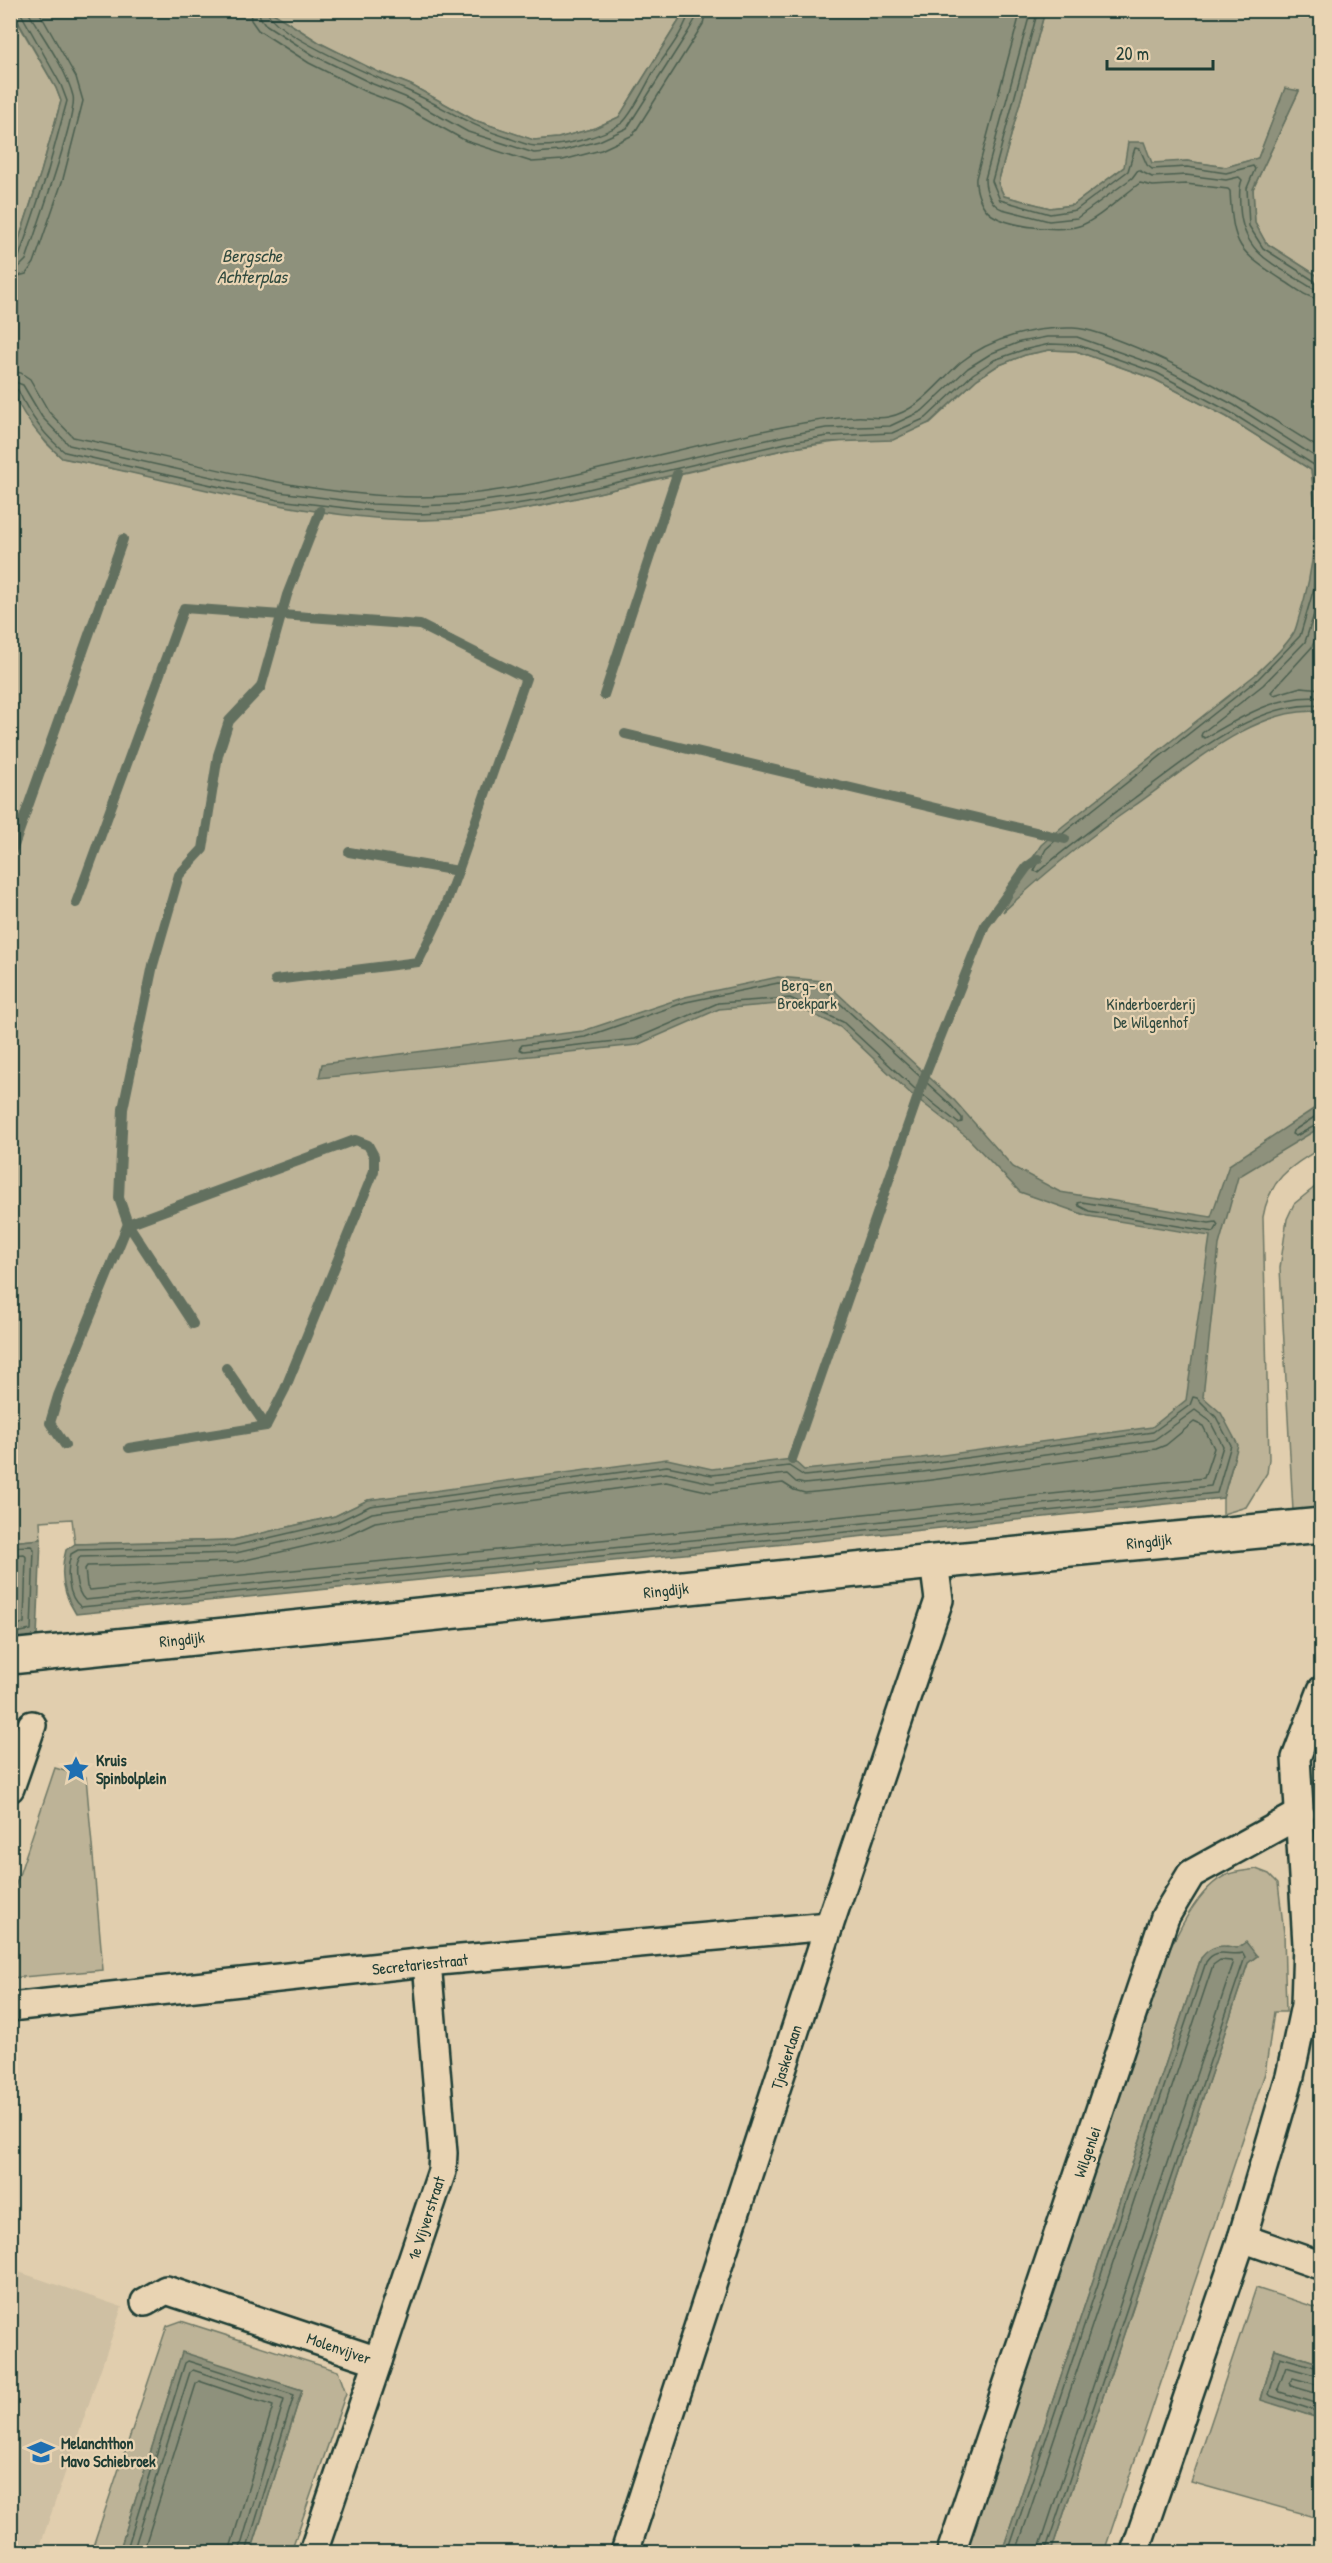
<svg xmlns="http://www.w3.org/2000/svg" width="1332" height="2563" font-family="'Patrick Hand',sans-serif">
	<style>
		.built { fill: #cfc0a3 }
		.green { fill: #bdb397; stroke: #6e7866; stroke-width: 1.5 }
		.water { fill: #8e917b; stroke: #626f5f; stroke-width: 1.5 }
		.lines { fill: none; stroke-linecap: round; stroke-linejoin: round }
		.shore { stroke: #4b5f50; stroke-width: 1.5 }
		.stream { stroke: #626f5f; stroke-width: 10 }
		.street-casing { stroke: #1f3d34; stroke-width: 32 }
		.secondary-casing { stroke: #1f3d34; stroke-width: 38 }
		.street { stroke: #e9d4b3; stroke-width: 27 }
		.secondary { stroke: #e9d4b3; stroke-width: 33 }
		.labels { text-anchor: middle; dominant-baseline: central; stroke-width: 4.5; stroke-linejoin: round; paint-order: stroke }
		.park-label { font-size: 16px; fill: #2f493e; stroke: #e9d4b3 }
		.street-label { font-size: 16px; fill: #1f3d34; stroke: #e9d4b3 }
		.poi-label { font-size: 16px; font-weight: bold; fill: #1f3d34; stroke: #e9d4b3; text-anchor: start }
		.water-label { font-size: 18px; font-style: italic; fill: #304a3f; stroke: #e9d4b3 }
	</style>
	<rect width="100%" height="100%" fill="#e1ceae"/>
	<filter id="ink" filterUnits="userSpaceOnUse"><feTurbulence type="fractalNoise" baseFrequency=".0167" numOctaves="2"/><feDisplacementMap in="SourceGraphic" scale="12" xChannelSelector="R" yChannelSelector="G"/><feConvolveMatrix kernelMatrix="1 2 1 2 8 2 1 2 1" color-interpolation-filters="sRGB"/></filter>
	<g filter="url(#ink)">
		<!-- built -->
		<polygon class="built" points="16,2271 122,2307 38,2552 11,2552 10,2288"/>
		<!-- green -->
		<g class="green">
			<path d="M11,11L56,88L61,101L41,172L21,233L16,400L46,443L62,458L320,511L419,520L464,518L542,506L787,449L857,439L930,423L977,379L997,366L1025,355L1050,350L1076,351L1154,379L1227,417L1311,470L1315,508L1322,511L1321,1148C1290,1167 1270,1178 1263,1217L1269,1459L1267,1473L1246,1507L1223,1514V1498L1233,1463L789,1502L395,1497L368,1500L335,1516L233,1540L75,1544L72,1519L40,1521L41,1539L11,1542Z"/>
			<polygon points="270,11 685,11 619,117 595,128 558,138 533,140 474,120 411,85 378,72 320,43"/>
			<polygon points="1045,11 1321,11 1321,278 1266,243 1255,223 1253,189 1299,91 1285,89 1258,158 1226,167 1187,161 1124,167 1073,205 1050,208 1004,196 998,183"/>
			<polygon points="1321,1182 1321,1508 1293,1511 1280,1268 1287,1219 1294,1204"/>
			<polygon points="55,1768 86,1777 103,1970 11,1978 11,1899"/>
			<path d="M1256,1869L1269,1874L1278,1883L1284,1933L1286,2012H1274L1265,2073L1104,2552H1051L1248,1963L1257,1956L1227,1946L1201,1958L1002,2552H964L1162,1967C1174,1939 1198,1885 1229,1874C1237,1871 1247,1871 1256,1869Z"/>
			<polygon points="1256,2288 1321,2309 1321,2364 1275,2349 1261,2399 1321,2419 1321,2519 1191,2482"/>
			<polygon points="181,2321 338,2371 346,2393 291,2552 251,2552 302,2390 182,2353 119,2552 91,2552 167,2326"/>
		</g>
		<!-- water -->
		<g class="water">
			<path d="M12,11H270L320,43L378,72L411,85L474,120L534,140L558,138L595,128L619,117L685,11H1045L998,183L1004,196L1050,208L1073,205L1124,167L1128,142H1144L1152,163L1187,161L1226,167L1258,158L1285,88L1299,91L1253,189L1255,223L1266,243L1321,278V712C1256,704 1185,771 1134,806C1087,838 1045,873 1003,912L1027,867L1041,845L1063,826L1255,675C1268,662 1283,650 1293,634C1296,630 1297,623 1299,617C1314,571 1320,517 1311,470L1227,417L1154,379L1076,351L1049,350L1025,355L997,366L977,379L929,423L893,440L828,442L787,449C729,462 672,475 615,489C551,504 485,520 418,520C296,518 180,481 62,458C40,438 21,415 11,387V264L41,172L61,101L56,88Z"/>
			<path d="M778,977L824,981L954,1100L1013,1167L1060,1192L1211,1217L1229,1165L1321,1104V1127L1238,1177L1219,1245L1203,1397L1221,1413L1238,1445L1223,1498L856,1537L76,1614C63,1594 59,1573 66,1550L75,1544L233,1540L335,1516L368,1500L667,1459L712,1469L792,1459L804,1470L921,1458L1152,1427L1186,1400L1210,1236L1088,1216L1020,1192L968,1138L910,1093L840,1027L789,1003L719,1009L637,1045L319,1078L322,1064L583,1031L685,997Z"/>
			<polygon points="41,1539 37,1638 11,1640 11,1542"/>
			<path d="M1246,1942L1257,1956L1248,1963L1051,2552H1002L1201,1958C1211,1945 1222,1944 1237,1948Z"/>
			<polygon points="1275,2349 1321,2364 1321,2419 1261,2400"/>
			<polygon points="182,2352 302,2390 251,2552 119,2552"/>
		</g>
		<g class="lines">
			<!-- shore -->
			<g class="shore">
				<polyline points="250,10 251,20 258,30 309,63 369,93 401,105 466,141 532,162 563,160 601,150 633,135 703,24 706,10"/>
				<polyline points="259,10 260,17 265,24 313,55 373,84 405,97 468,132 534,153 561,151 599,141 627,128 688,32 696,18 697,10"/>
				<path d="M267,10C269,33 383,80 406,90C443,106 469,126 509,138C517,141 526,145 535,146C561,147 600,138 622,123C632,115 646,85 653,73C663,58 688,27 689,10"/>
				<path d="M1021,10L976,178C975,190 981,208 992,215C1010,227 1059,232 1079,226C1095,222 1126,193 1140,183L1153,186L1186,184L1228,189L1230,191C1233,247 1238,251 1284,281C1296,288 1307,299 1322,299"/>
				<path d="M1031,10L985,179C985,191 991,205 1002,209L1049,221L1077,218L1132,178L1138,170L1152,177L1186,175L1226,180L1239,177L1242,180C1238,189 1240,199 1240,208C1243,256 1277,265 1312,288L1322,290"/>
				<polyline points="1038,10 992,181 1000,200 1050,214 1076,210 1128,171 1135,148 1140,149 1147,165 1152,169 1187,167 1226,173 1253,166 1255,169 1247,188 1249,226 1263,248 1316,282 1322,283"/>
				<polyline points="10,262 16,261 19,257 47,174 67,101 61,85 19,10"/>
				<path d="M10,269L19,267L26,260C34,235 78,114 73,96C66,68 42,36 27,10"/>
				<polyline points="10,278 26,274 34,263 63,179 83,101 76,77 38,10"/>
				<path d="M10,371L21,373L30,379L49,412L73,437C187,460 300,496 418,497C478,497 537,484 595,470C657,456 720,439 782,427C806,422 830,418 855,417C865,416 877,419 888,417C919,411 939,381 961,362C992,337 1034,327 1073,328C1092,329 1112,338 1130,345C1198,372 1260,411 1322,450"/>
				<polyline points="10,380 23,385 42,417 69,445 279,492 372,504 419,506 462,504 540,493 784,436 826,428 890,426 922,411 968,368 992,353 1020,342 1047,337 1077,337 1161,367 1234,405 1322,461"/>
				<path d="M10,388L18,390C29,414 44,436 65,452L278,500L372,511L419,514L463,512L541,500L786,443L828,436L892,433L926,418L973,374L994,360L1023,350L1050,344L1078,345L1157,373L1230,412L1314,465L1317,469L1321,491V522L1314,588L1300,636L1258,679L1067,830L1046,849L1034,871L1038,872C1068,846 1100,823 1133,799C1182,763 1257,698 1322,706"/>
				<path d="M1322,590L1305,642L1263,685L1202,733L1201,736L1205,738C1241,717 1279,693 1322,698"/>
				<polyline points="1322,621 1312,647 1271,692 1274,695 1301,687 1322,689"/>
				<polygon points="778,983 822,987 950,1104 962,1118 962,1122 958,1123 914,1088 843,1022 790,998 718,1003 635,1039 523,1051 519,1049 522,1045 585,1037 686,1002"/>
				<polyline points="1322,1112 1293,1131 1292,1134 1296,1136 1322,1122"/>
				<polygon points="1082,1202 1209,1223 1216,1222 1218,1225 1214,1232 1089,1211 1079,1206 1078,1203"/>
				<path d="M1193,1397L1197,1398L1216,1417L1231,1445L1217,1493L856,1531L81,1607C67,1597 66,1570 71,1554L78,1550L234,1546L337,1522L370,1506L667,1466L712,1475L789,1466L804,1476L922,1464L1153,1432L1190,1405Z"/>
				<path d="M1195,1410L1210,1421L1223,1446L1211,1486L855,1524L85,1600C76,1592 72,1566 80,1557L236,1553L339,1529L372,1513L666,1473L712,1483L787,1474L796,1482L804,1484L923,1472L1154,1440Z"/>
				<polygon points="1194,1422 1203,1426 1214,1448 1204,1478 854,1515 90,1590 87,1587 85,1569 87,1566 237,1562 341,1538 375,1522 666,1482 711,1492 783,1483 794,1490 805,1493 924,1481 1156,1449 1166,1445"/>
				<polyline points="10,1547 31,1546 34,1549 31,1630 10,1634"/>
				<polyline points="10,1555 24,1554 26,1557 24,1623 10,1627"/>
				<polyline points="10,1564 15,1564 17,1567 15,1615 10,1617"/>
				<polyline points="1322,2369 1280,2357 1269,2394 1271,2396 1322,2413"/>
				<polyline points="1322,2377 1286,2367 1278,2389 1280,2392 1322,2405"/>
				<polyline points="1322,2386 1293,2378 1289,2383 1291,2386 1322,2395"/>
				<polyline points="126,2552 185,2363 188,2361 294,2395 246,2552"/>
				<polyline points="133,2552 190,2372 193,2370 284,2400 239,2552"/>
				<polyline points="143,2552 196,2384 199,2381 273,2406 229,2552"/>
				<path d="M1008,2552L1206,1962C1217,1946 1229,1957 1243,1953L1245,1957L1045,2552"/>
				<polyline points="1016,2552 1213,1965 1220,1960 1231,1961 1233,1964 1038,2552"/>
			</g>
			<!-- stream -->
			<g class="stream">
				<polyline points="604,695 677,474"/>
				<polyline points="625,734 1065,839"/>
				<polyline points="10,857 123,539"/>
				<polyline points="76,903 184,608 420,625 526,678 458,871 349,852"/>
				<polyline points="275,980 418,962 443,911 458,871"/>
				<polyline points="193,1324 128,1224 119,1198 123,1109 153,965 179,875 203,849 218,755 229,721 261,687 287,595 320,511"/>
				<polyline points="226,1368 266,1426"/>
				<polyline points="65,1445 50,1423 58,1396 128,1224 355,1140 368,1145 374,1156 374,1171 285,1389 266,1426 129,1448"/>
				<polyline points="792,1459 926,1073 985,925 1027,867 1038,859"/>
			</g>
			<defs>
				<g id="street">
					<polyline points="10,1788 32,1725"/>
					<polyline points="10,2007 427,1962 829,1926"/>
					<polyline points="1242,2238 1322,2266"/>
					<polyline points="145,2302 166,2290 378,2361 313,2552"/>
					<polyline points="378,2361 442,2171 443,2153 427,1962"/>
					<polyline points="625,2552 829,1926 939,1600 934,1562"/>
					<polyline points="951,2552 1165,1917 1191,1874 1300,1814"/>
					<polyline points="1135,2552 1242,2238 1290,2076 1305,2005 1307,1944 1296,1758 1322,1690"/>
				</g>
				<polyline id="secondary" points="10,1657 934,1562 1322,1525"/>
			</defs>
			<!-- street casing -->
			<use href="#street" class="street-casing"/>
			<!-- secondary casing -->
			<use href="#secondary" class="secondary-casing"/>
			<!-- street -->
			<use href="#street" class="street"/>
			<!-- secondary -->
			<use href="#secondary" class="secondary"/>
		</g>
	</g>
	<!-- icons -->
	<defs>
		<symbol id="sight-bare" viewBox="-9 -9 18 18"><path d="M0-6L1.8-2.2L6-1.7L2.9 1.2L3.7 5.4L0 3.3L-3.7 5.4L-2.9 1.2L-6-1.7L-1.8-2.2Z" fill="#1f6fb2" stroke="#e9d4b3" stroke-width="2.5" paint-order="stroke"/></symbol>
		<symbol id="school-bare" viewBox="-9 -9 18 18"><path d="M0-5L7-2L0 1L-7-2ZM-4 1L0 2.5L4 1V4Q0 6-4 4Z" fill="#1f6fb2" stroke="#e9d4b3" stroke-width="2.5" paint-order="stroke"/></symbol>
	</defs>
	<g fill-rule="evenodd">
		<use href="#sight-bare" x="57" y="1750" width="38" height="38"/>
		<use href="#school-bare" x="22" y="2433" width="38" height="38"/>
	</g>
	<g class="labels">
		<!-- park labels -->
		<g class="park-label">
			<text x="807" y="985">Berg- en<tspan x="807" dy="18">Broekpark</tspan></text>
			<text x="1151" y="1004">Kinderboerderij<tspan x="1151" dy="18">De Wilgenhof</tspan></text>
		</g>
		<!-- street labels -->
		<g class="street-label">
			<text transform="translate(1149 1541) rotate(-6)">Ringdijk</text>
			<text transform="translate(666 1590) rotate(-6)">Ringdijk</text>
			<text transform="translate(182 1639) rotate(-6)">Ringdijk</text>
			<text transform="translate(420 1964) rotate(-6)">Secretariestraat</text>
			<text transform="translate(786 2057) rotate(-72)">Tjaskerlaan</text>
			<text transform="translate(1087 2152) rotate(-71)">Wilgenlei</text>
			<text transform="translate(426 2218) rotate(-72)">1e Vijverstraat</text>
			<text transform="translate(339 2348) rotate(19)">Molenvijver</text>
		</g>
		<!-- poi labels -->
		<g class="poi-label">
			<text x="96" y="1760">Kruis<tspan x="96" dy="18">Spinbolplein</tspan></text>
			<text x="61" y="2443">Melanchthon<tspan x="61" dy="18">Mavo Schiebroek</tspan></text>
		</g>
		<!-- water labels -->
		<g class="water-label">
			<text x="252" y="255">Bergsche<tspan x="252" dy="21">Achterplas</tspan></text>
		</g>
	</g>
	<!-- margin -->
	<rect width="1332" height="2563" fill="none" stroke="#e9d4b3" stroke-width="36"/>
	<rect x="18" y="18" width="1296" height="2527" fill="none" stroke="#1f3d34" stroke-width="2" filter="url(#ink)"/>
	<!-- scale -->
	<path d="M1107 60v9h106v-9" fill="none" stroke="#1f3d34" stroke-width="3"/>
	<text x="1116" y="60" font-size="18" fill="#1f3d34" stroke="#e9d4b3" stroke-width="4.5" paint-order="stroke">20 m</text>
</svg>
